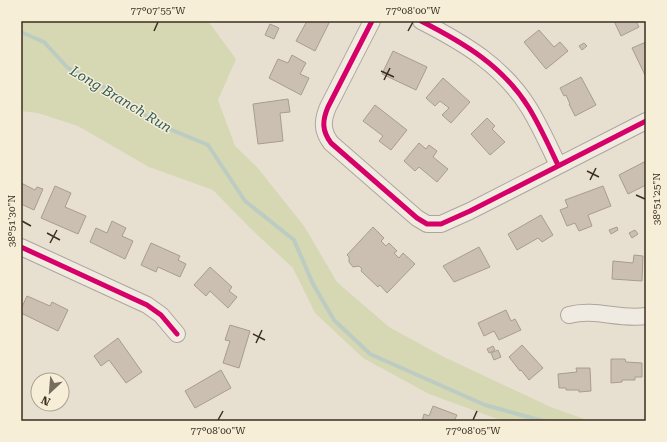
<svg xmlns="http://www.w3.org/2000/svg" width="667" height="442" font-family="'Roboto Serif',serif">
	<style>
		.green { fill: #d6d7b3 }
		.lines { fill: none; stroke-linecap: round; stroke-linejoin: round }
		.stream { stroke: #bcccc2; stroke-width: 4 }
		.building { fill: #cbbfb2; stroke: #a89c90 }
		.minor-casing { stroke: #ada599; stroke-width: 18 }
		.minor { stroke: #efebe3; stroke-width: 16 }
		.cycleway-casing { stroke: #f7eed8; stroke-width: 8 }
		.cycleway { stroke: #d6006c; stroke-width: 5 }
		.ticks { fill: none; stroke: #3d2e20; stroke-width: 1.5 }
		.labels { text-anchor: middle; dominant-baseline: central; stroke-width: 3; stroke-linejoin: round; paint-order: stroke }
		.water-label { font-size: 14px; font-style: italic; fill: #2f5d5a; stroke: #f7eed8 }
		.neatline { fill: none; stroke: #3d2e20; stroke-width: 1.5 }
		.ticks-label { font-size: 10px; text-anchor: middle; fill: #3d2e20 }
	</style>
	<rect width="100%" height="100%" fill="#e7e0d1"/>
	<!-- green -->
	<polygon class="green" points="21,21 208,21 236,59 218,100 235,146 257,167 304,226 337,282 389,327 444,357 553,408 590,421 503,421 429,394 363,358 315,313 293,268 250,228 213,190 149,167 78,126 38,113 21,111"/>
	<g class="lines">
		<!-- stream -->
		<polyline class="stream" points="21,32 44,42 68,68 115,93 155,123 208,145 245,201 294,240 313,284 334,320 370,354 485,405 543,421"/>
	</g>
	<!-- building -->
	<g class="building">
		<polygon points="307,21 330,21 315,51 296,41"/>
		<polygon points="614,21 636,21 639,27 621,36"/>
		<polygon points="270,24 279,28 274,39 265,35"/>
		<polygon points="539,30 554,47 560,42 568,51 546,69 524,42"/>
		<polygon points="646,42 646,74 645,75 632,48"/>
		<polygon points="584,43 587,46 582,50 579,46"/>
		<polygon points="393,51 427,67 416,90 382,74"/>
		<polygon points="292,55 306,63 300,74 309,78 301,95 269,78 278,59 288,63"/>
		<polygon points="581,77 596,105 575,116 569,104 570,104 566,95 564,96 560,88"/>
		<polygon points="443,78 470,102 451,123 442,115 449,108 440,101 435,106 426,98"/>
		<polygon points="288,99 290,112 280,113 283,141 258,144 253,104"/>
		<polygon points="375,105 407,130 391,150 379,141 383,136 363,121"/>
		<polygon points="487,118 495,126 492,129 505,142 490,155 471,134"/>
		<polygon points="419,143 426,149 429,145 437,151 433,157 448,169 437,182 419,167 415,171 404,161"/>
		<polygon points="646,161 646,185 628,194 619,175"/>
		<polygon points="21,183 35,190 37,187 43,189 34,210 21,204"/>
		<polygon points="55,186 71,193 65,207 86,216 78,234 41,218"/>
		<polygon points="603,186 611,206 588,215 592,226 579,231 575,223 567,226 560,210 568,207 565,200"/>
		<polygon points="541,215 553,235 542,242 538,238 517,250 508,234"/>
		<polygon points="112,221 126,228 122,236 133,241 125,259 90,242 96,228 107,233"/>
		<polygon points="373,227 384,238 381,241 386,246 389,243 397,251 394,253 399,258 403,253 415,264 387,293 380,285 378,287 361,271 362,269 359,266 353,267 349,262 349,257 347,255"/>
		<polygon points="617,227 618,230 611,234 609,230"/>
		<polygon points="635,230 638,234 632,238 629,233"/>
		<polygon points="151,243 180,256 178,260 186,264 180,277 158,267 156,272 141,265"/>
		<polygon points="479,247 490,267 454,282 443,266"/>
		<polygon points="634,255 643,256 642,281 612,279 613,261 633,263"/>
		<polygon points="210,267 232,287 229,291 237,297 228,308 210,291 206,296 194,285"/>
		<polygon points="27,296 50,306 52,302 68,310 58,331 21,313 21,309"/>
		<polygon points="506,310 511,321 515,319 521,330 499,340 494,331 484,336 478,323"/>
		<polygon points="230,325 250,331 239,368 223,363 230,341 225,340"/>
		<polygon points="118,338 142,372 126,383 109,360 101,366 94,356"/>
		<polygon points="522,345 543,368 529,380 521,370 520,371 509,357"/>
		<polygon points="493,346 495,350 489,353 487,349"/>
		<polygon points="498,350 501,357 494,360 491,353"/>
		<polygon points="611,359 625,359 626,362 642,363 642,377 635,377 635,380 622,380 622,382 611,383"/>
		<polygon points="576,368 590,368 591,391 579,392 579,390 566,390 566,388 559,388 558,374 577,372"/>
		<polygon points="221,370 231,388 195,408 185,391"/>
		<polygon points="433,406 457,415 454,421 422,421 424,414 429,416"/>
	</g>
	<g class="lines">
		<defs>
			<g id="minor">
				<path d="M372,21L328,107C322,121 322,131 331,143L417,218L427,224H441L470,211L646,121"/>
				<path d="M421,21C464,43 503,66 529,108C540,126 549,146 558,165"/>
				<polyline points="21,247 147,305 161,315 177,334"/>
				<path d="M569,315C596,308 618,320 646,316"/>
			</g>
		</defs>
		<!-- minor casing -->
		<use href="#minor" class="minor-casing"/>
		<!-- minor -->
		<use href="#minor" class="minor"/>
		<defs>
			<g id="cycleway">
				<path d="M372,21L328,107C322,121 322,131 331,143L417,218L427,224H441L470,211L646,121"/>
				<path d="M421,21C464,43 503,66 529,108C540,126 549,146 558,165"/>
				<polyline points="21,247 147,305 161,315 177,334"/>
			</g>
		</defs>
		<!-- cycleway casing -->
		<use href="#cycleway" class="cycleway-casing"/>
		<!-- cycleway -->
		<use href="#cycleway" class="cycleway"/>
	</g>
	<!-- ticks -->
	<path class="ticks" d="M154,31L158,22M408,31L413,22M381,71L394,77M384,80L390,68M587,171L599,177M590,180L596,168M636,195L645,199M22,221L31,226M47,233L60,240M50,243L57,230M253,334L265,340M256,343L262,330M218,420L223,411M473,420L477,411"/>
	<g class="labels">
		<!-- water labels -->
		<g class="water-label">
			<text transform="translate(121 99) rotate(31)">Long Branch Run</text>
		</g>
	</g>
	<!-- border -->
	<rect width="667" height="442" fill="none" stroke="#f7eed8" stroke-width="44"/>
	<!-- north arrow -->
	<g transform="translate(50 392) rotate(206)"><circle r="19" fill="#f7eed8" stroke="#ada18e"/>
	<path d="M0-3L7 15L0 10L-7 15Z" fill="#786c5e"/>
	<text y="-6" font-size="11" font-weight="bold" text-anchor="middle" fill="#3d2e20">N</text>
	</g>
	<rect x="22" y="22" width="623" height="398" class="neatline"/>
	<g class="ticks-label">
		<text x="158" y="14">77°07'55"W</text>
		<text x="413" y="14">77°08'00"W</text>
		<text transform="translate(656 199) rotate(-90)" y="4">38°51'25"N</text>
		<text transform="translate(11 221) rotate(-90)" y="4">38°51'30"N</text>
		<text x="218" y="434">77°08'00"W</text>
		<text x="473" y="434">77°08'05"W</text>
	</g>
</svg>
